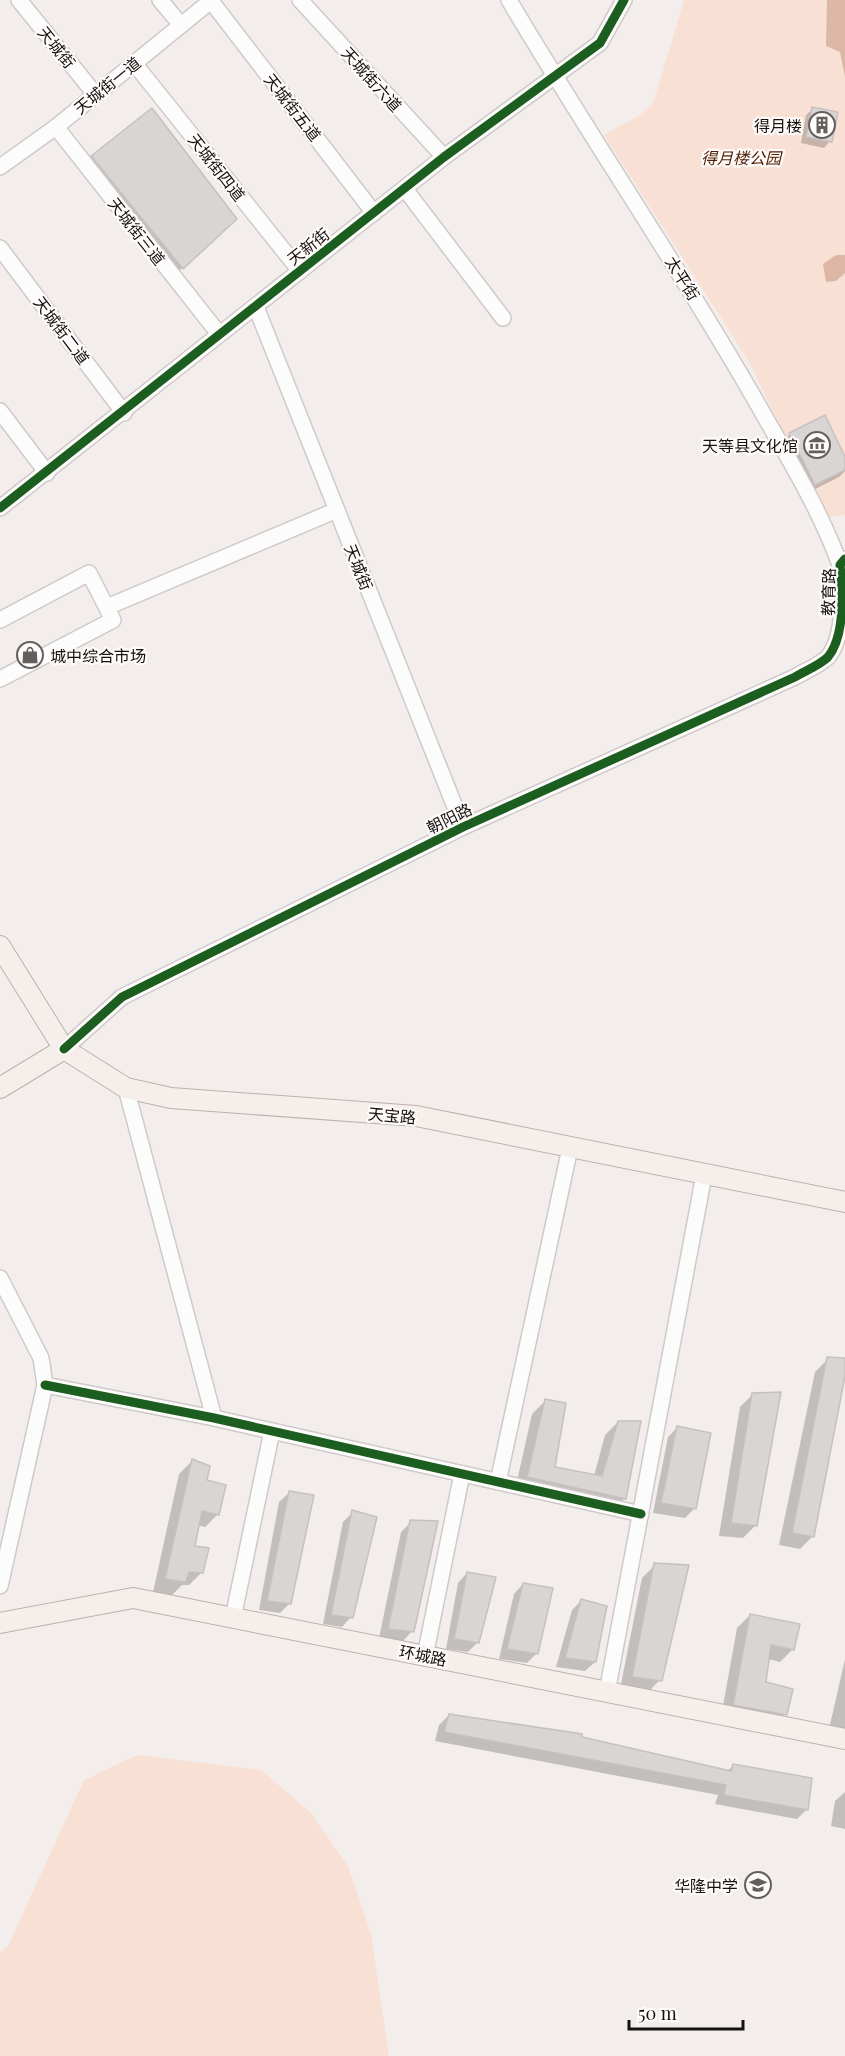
<svg xmlns="http://www.w3.org/2000/svg" width="845" height="2056" font-family="'Playfair Display','Noto Sans SC',serif">
	<style>
		.green { fill: #f8e0d5 }
		.water { fill: #dcb7a5 }
		.shadow { fill: #0003 }
		.building { fill: #d9d5d3; stroke: #c5c1c0; stroke-width: 1.5 }
		.lines { fill: none; stroke-linecap: round; stroke-linejoin: round }
		.minor-casing { stroke: #cecac9; stroke-width: 18 }
		.major-casing { stroke: #bdb1ac; stroke-width: 22 }
		.minor { stroke: #fdfcfc; stroke-width: 15 }
		.major { stroke: #f5eeeb; stroke-width: 20 }
		.cycleway-casing { stroke: #fffbfa; stroke-width: 13 }
		.cycleway { stroke: #1b5e20; stroke-width: 9 }
		.labels { text-anchor: middle; dominant-baseline: central; stroke-width: 4.5; stroke-linejoin: round; paint-order: stroke }
		.street-label { font-size: 16px; fill: #151211; stroke: #fffbfa }
		.poi-label { font-size: 16px; fill: #151211; stroke: #fffbfa; text-anchor: end }
		.park-label { font-size: 16px; font-style: italic; fill: #502106; stroke: #fffbfa }
	</style>
	<rect width="100%" height="100%" fill="#f3eeec"/>
	<!-- green -->
	<g class="green">
		<polygon points="684,0 845,0 845,515 825,517 748,360 604,135 640,115 654,101"/>
		<polygon points="137,1755 261,1770 310,1812 348,1866 371,1934 389,2056 0,2056 0,1952 8,1946 84,1780"/>
	</g>
	<!-- water -->
	<g class="water">
		<polygon points="827,0 845,0 845,77 840,52 826,46"/>
		<polygon points="836,255 845,255 845,273 836,281 826,282 823,264"/>
	</g>
	<!-- shadow -->
	<g class="shadow">
		<polygon points="813,109 830,141 824,148 801,143 806,115"/>
		<polygon points="92,157 222,232 169,280 79,170"/>
		<polygon points="790,434 845,460 845,471 839,477 805,494 781,444"/>
		<polygon points="828,1359 845,1360 845,1368 813,1536 800,1549 779,1545 815,1372"/>
		<polygon points="753,1394 756,1525 743,1538 719,1536 740,1407"/>
		<polygon points="545,1401 554,1468 594,1476 605,1435 618,1422 625,1498 612,1511 515,1490 532,1414"/>
		<polygon points="677,1428 695,1508 685,1518 653,1513 668,1437"/>
		<polygon points="192,1461 205,1481 218,1514 205,1527 197,1525 193,1547 202,1572 189,1585 182,1585 172,1595 153,1592 179,1474"/>
		<polygon points="289,1493 289,1604 280,1613 259,1610 279,1502"/>
		<polygon points="353,1512 351,1617 342,1627 323,1624 343,1522"/>
		<polygon points="411,1522 412,1631 403,1641 379,1638 401,1532"/>
		<polygon points="655,1565 660,1680 647,1693 620,1689 642,1578"/>
		<polygon points="467,1573 478,1642 468,1652 446,1649 458,1583"/>
		<polygon points="523,1584 537,1653 527,1663 499,1659 514,1594"/>
		<polygon points="582,1600 595,1662 585,1671 556,1667 572,1610"/>
		<polygon points="750,1615 793,1649 780,1662 768,1659 764,1684 785,1714 772,1727 721,1717 737,1628"/>
		<polygon points="845,1659 845,1730 829,1729"/>
		<polygon points="449,1715 727,1771 733,1766 807,1809 797,1819 715,1804 718,1795 435,1741 439,1725"/>
		<polygon points="845,1792 845,1829 831,1826 835,1801"/>
	</g>
	<!-- building -->
	<g class="building">
		<polygon points="812,107 838,112 832,142 806,137"/>
		<polygon points="152,108 237,219 183,269 91,156"/>
		<polygon points="825,415 845,457 845,470 815,485 789,433"/>
		<polygon points="827,1357 845,1358 845,1376 814,1537 792,1533"/>
		<polygon points="781,1392 757,1526 731,1523 752,1393"/>
		<polygon points="545,1399 566,1403 555,1467 602,1476 618,1421 641,1421 626,1499 527,1477"/>
		<polygon points="677,1426 711,1433 696,1509 661,1503"/>
		<polygon points="192,1459 210,1466 207,1480 226,1485 219,1515 202,1511 195,1546 209,1548 203,1573 189,1572 186,1582 165,1579"/>
		<polygon points="289,1491 314,1495 291,1604 267,1601"/>
		<polygon points="352,1510 377,1517 353,1618 331,1615"/>
		<polygon points="410,1520 438,1521 414,1632 388,1629"/>
		<polygon points="654,1563 689,1565 662,1681 632,1677"/>
		<polygon points="467,1572 496,1577 479,1643 454,1639"/>
		<polygon points="523,1583 553,1588 538,1654 507,1649"/>
		<polygon points="581,1599 607,1606 596,1662 565,1658"/>
		<polygon points="750,1614 800,1624 794,1650 771,1645 766,1682 793,1689 787,1715 733,1705"/>
		<polygon points="449,1714 582,1734 582,1737 731,1771 733,1764 812,1778 808,1810 724,1795 726,1785 444,1732"/>
	</g>
	<g class="lines">
		<defs>
			<g id="minor">
				<polyline points="19,0 95,94"/>
				<polyline points="160,0 181,25"/>
				<polyline points="300,0 444,157"/>
				<path d="M509,0C589,136 679,266 757,403C787,456 819,507 840,565"/>
				<polyline points="211,1 374,213"/>
				<polyline points="134,63 300,271"/>
				<polyline points="56,127 219,334"/>
				<polyline points="0,167 56,127 212,0"/>
				<polyline points="405,189 503,318"/>
				<polyline points="0,248 124,413"/>
				<polyline points="256,307 463,827"/>
				<polyline points="0,411 47,473"/>
				<polyline points="0,508 444,157 600,43 624,0"/>
				<polyline points="107,607 337,510"/>
				<polyline points="0,620 89,573 113,620 0,679"/>
				<path d="M64,1049L122,997L463,827L795,677C805,671 820,665 828,657C845,636 843,593 840,565L845,559"/>
				<polyline points="126,1088 214,1418"/>
				<polyline points="0,1278 41,1358 45,1385 0,1586"/>
				<polyline points="45,1385 214,1418 641,1514"/>
				<polyline points="498,1482 570,1148"/>
				<polyline points="233,1618 272,1431"/>
				<polyline points="425,1656 462,1474"/>
				<polyline points="607,1692 704,1175"/>
			</g>
			<g id="major">
				<polyline points="0,946 64,1049 126,1088 171,1098 416,1116 845,1202"/>
				<polyline points="0,1088 64,1049"/>
				<polyline points="0,1623 133,1598 845,1739"/>
			</g>
		</defs>
		<!-- minor casing -->
		<use href="#minor" class="minor-casing"/>
		<!-- major casing -->
		<use href="#major" class="major-casing"/>
		<!-- minor -->
		<use href="#minor" class="minor"/>
		<!-- major -->
		<use href="#major" class="major"/>
		<defs>
			<g id="cycleway">
				<polyline points="0,508 444,157 600,43 624,0"/>
				<path d="M64,1049L122,997L463,827L795,677C805,671 820,665 828,657C845,636 843,593 840,565L845,559"/>
				<polyline points="45,1385 214,1418 641,1514"/>
			</g>
		</defs>
		<!-- cycleway casing -->
		<use href="#cycleway" class="cycleway-casing"/>
		<!-- cycleway -->
		<use href="#cycleway" class="cycleway"/>
	</g>
	<!-- icons -->
	<defs>
		<symbol id="building-ring" viewBox="-11 -11 22 22"><circle r="9.5" fill="#fffbfa" stroke="#635f5e" stroke-width="1.5"/><path d="M-4-6H4V6H1V3H-1V6H-4ZM-2.5-4.3h1.7v1.8h-1.7ZM.8-4.3h1.7v1.8H.8ZM-2.5-1h1.7V.8h-1.7ZM.8-1h1.7V.8H.8Z" fill="#635f5e"/></symbol>
		<symbol id="museum-ring" viewBox="-11 -11 22 22"><circle r="9.5" fill="#fffbfa" stroke="#635f5e" stroke-width="1.5"/><path d="M0-6L6-3V-2H-6V-3ZM-5-1h2V3h-2ZM-1-1h2V3h-2ZM3-1h2V3H3ZM-6 4H6V6H-6Z" fill="#635f5e"/></symbol>
		<symbol id="shop-ring" viewBox="-11 -11 22 22"><circle r="9.5" fill="#fffbfa" stroke="#635f5e" stroke-width="1.5"/><path d="M-5-2.5h2.3a2.7 3.5 0 0 1 5.4 0H5L5.5 6h-11ZM-1.5-2.5h3a1.5 2.3 0 0 0-3 0Z" fill="#635f5e"/></symbol>
		<symbol id="school-ring" viewBox="-11 -11 22 22"><circle r="9.5" fill="#fffbfa" stroke="#635f5e" stroke-width="1.5"/><path d="M0-5L7-2L0 1L-7-2ZM-4 1L0 2.5L4 1V4Q0 6-4 4Z" fill="#635f5e"/></symbol>
	</defs>
	<g fill-rule="evenodd">
		<use href="#building-ring" x="807" y="110" width="30" height="30"/>
		<use href="#museum-ring" x="802" y="430" width="30" height="30"/>
		<use href="#shop-ring" x="15" y="640" width="30" height="30"/>
		<use href="#school-ring" x="743" y="1870" width="30" height="30"/>
	</g>
	<g class="labels">
		<!-- street labels -->
		<g class="street-label">
			<text transform="translate(57 47) rotate(51)">天城街</text>
			<text transform="translate(372 79) rotate(48)">天城街六道</text>
			<text transform="translate(107 85) rotate(-39)">天城街一道</text>
			<text transform="translate(293 107) rotate(52)">天城街五道</text>
			<text transform="translate(217 167) rotate(52)">天城街四道</text>
			<text transform="translate(137 231) rotate(52)">天城街三道</text>
			<text transform="translate(308 246) rotate(-38)">天新街</text>
			<text transform="translate(683 278) rotate(58)">太平街</text>
			<text transform="translate(62 330) rotate(53)">天城街二道</text>
			<text transform="translate(359 567) rotate(68)">天城街</text>
			<text transform="translate(828 592) rotate(-89)">教育路</text>
			<text transform="translate(449 818) rotate(-26)">朝阳路</text>
			<text transform="translate(392 1115) rotate(5)">天宝路</text>
			<text transform="translate(423 1655) rotate(11)">环城路</text>
		</g>
		<!-- poi labels -->
		<g class="poi-label">
			<text x="802" y="125">得月楼</text>
			<text x="798" y="445">天等县文化馆</text>
			<text x="50" y="655" text-anchor="start">城中综合市场</text>
			<text x="738" y="1885">华隆中学</text>
		</g>
		<!-- park labels -->
		<g class="park-label">
			<text x="741" y="157">得月楼公园</text>
		</g>
	</g>
	<!-- scale -->
	<path d="M629 2020v9h114v-9" fill="none" stroke="#151211" stroke-width="3"/>
	<text x="638" y="2020" font-size="18" fill="#151211" stroke="#fffbfa" stroke-width="4.5" paint-order="stroke">50 m</text>
</svg>
